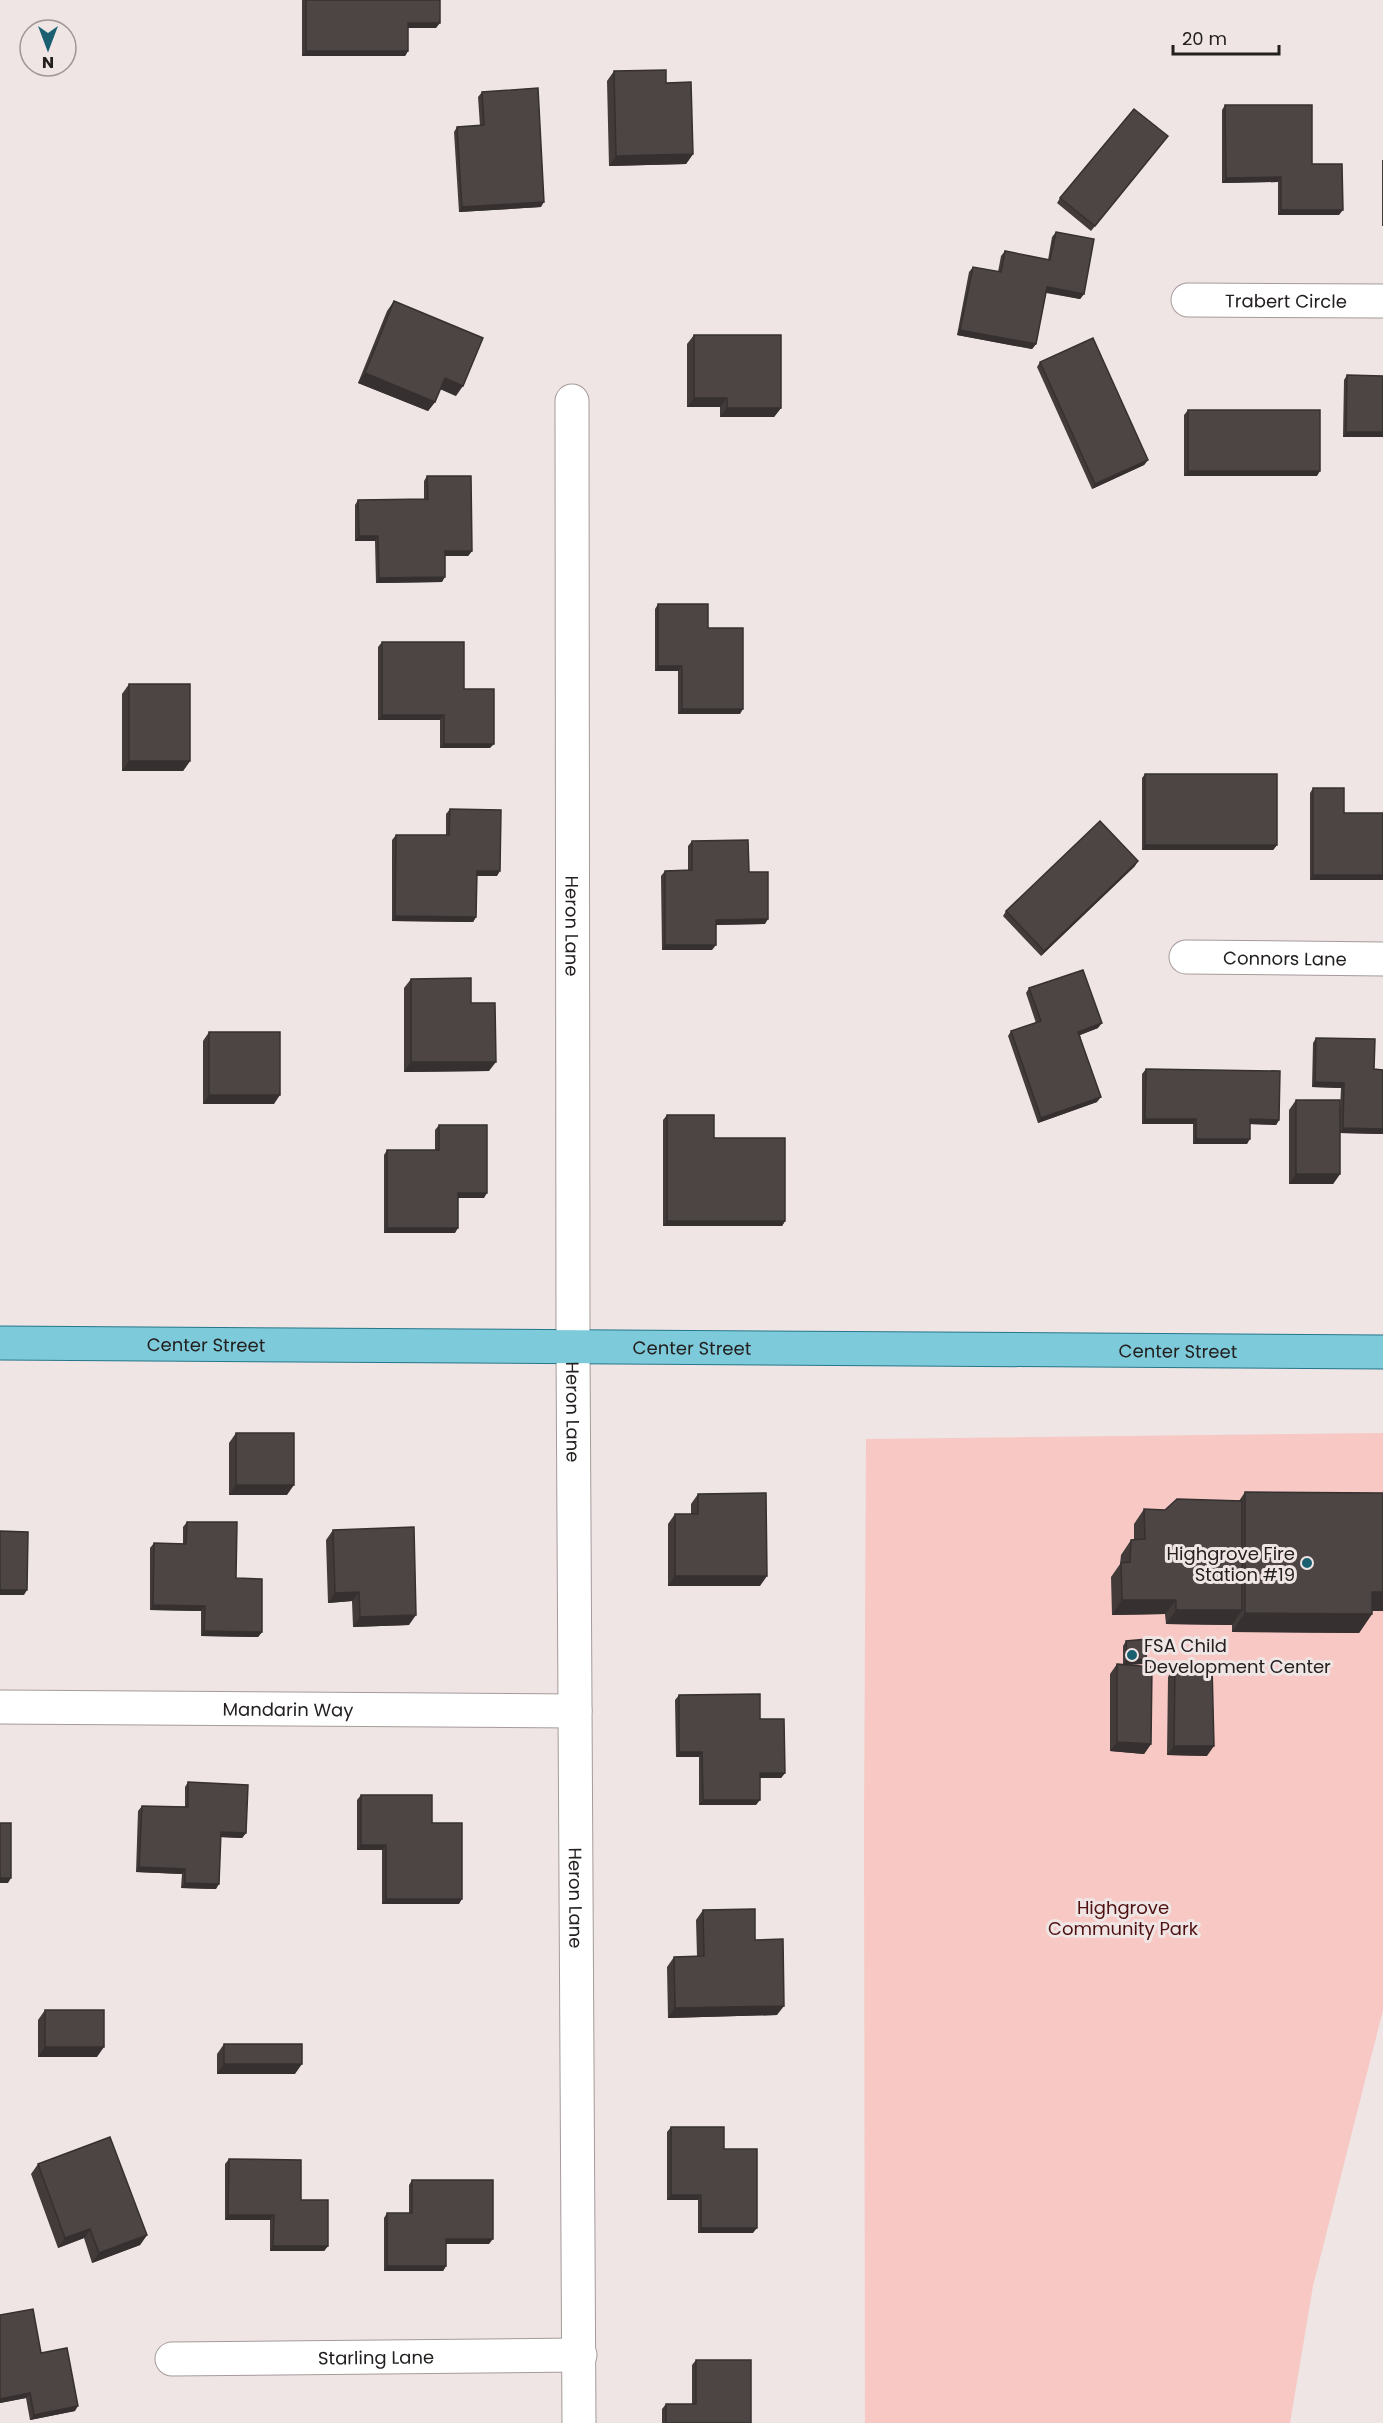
<svg xmlns="http://www.w3.org/2000/svg" width="1383" height="2423" font-family="Poppins,sans-serif">
	<style>
		.green { fill: #f7c8c4 }
		.lines { fill: none; stroke-linecap: round; stroke-linejoin: round }
		.minor-casing { stroke: #a49b9a; stroke-width: 35 }
		.major-casing { stroke: #26778a; stroke-width: 35 }
		.minor { stroke: #fff; stroke-width: 33 }
		.major { stroke: #7dcadb; stroke-width: 33 }
		.wall { fill: #423b3a }
		.shaded-wall { fill: #363030 }
		.building { fill: #4d4544; stroke: #363030; stroke-width: 1.5 }
		.poi-dot { fill: #1a6071; stroke: #efe5e4; stroke-width: 2 }
		.labels { text-anchor: middle; dominant-baseline: central; stroke-width: 6; stroke-linejoin: round; paint-order: stroke }
		.street-label { font-size: 18px; fill: #23201f; stroke: #efe5e4 }
		.poi-label { font-size: 18px; fill: #23201f; stroke: #efe5e4; text-anchor: end }
		.park-label { font-size: 18px; fill: #501112; stroke: #efe5e4 }
	</style>
	<rect width="100%" height="100%" fill="#efe5e4"/>
	<!-- green -->
	<polygon class="green" points="1383,1433 1383,2010 1313,2286 1290,2423 865,2423 864,1826 866,1439"/>
	<g class="lines">
		<defs>
			<g id="minor">
				<path id="s1" d="M1188,300L1383,301"/>
				<path id="s2" d="M572,401L573,1347L579,2423"/>
				<path id="s3" d="M1186,957L1383,959"/>
				<path id="s4" d="M0,1707L575,1711"/>
				<path id="s5" d="M172,2359L580,2355"/>
			</g>
			<g id="major">
				<path id="s6" d="M0,1343L1383,1352"/>
			</g>
		</defs>
		<!-- minor casing -->
		<use href="#minor" class="minor-casing"/>
		<!-- major casing -->
		<use href="#major" class="major-casing"/>
		<!-- minor -->
		<use href="#minor" class="minor"/>
		<!-- major -->
		<use href="#major" class="major"/>
	</g>
	<!-- wall -->
	<g class="wall">
		<polygon points="302,0 440,0 436,28 408,28 408,51 405,56 302,56"/>
		<polygon points="614,71 666,83 693,154 686,164 609,166 607,81"/>
		<polygon points="482,92 541,207 459,212 454,132 457,127 480,126 478,97"/>
		<polygon points="1225,105 1312,164 1339,215 1278,215 1278,182 1222,183 1222,110"/>
		<polygon points="1168,136 1091,231 1057,203 1060,198"/>
		<rect x="1382" y="160" width="1" height="66"/>
		<polygon points="1056,232 1084,294 1080,299 1046,293 1036,344 1032,349 957,335 969,272 973,267 998,272 1001,256 1005,251 1048,260 1052,237"/>
		<polygon points="394,301 456,396 440,389 435,402 428,411 358,383 387,311"/>
		<polygon points="694,335 781,408 774,417 720,417 720,407 687,407 687,344"/>
		<polygon points="1040,362 1148,460 1144,465 1092,489 1037,367"/>
		<polygon points="1347,375 1383,437 1343,437 1344,380"/>
		<polygon points="1188,410 1317,476 1184,476 1184,415"/>
		<polygon points="427,476 472,551 468,556 445,556 442,582 376,583 375,541 355,541 355,505 358,500 424,499 424,481"/>
		<polygon points="658,604 708,628 740,714 678,714 678,671 655,671 655,609"/>
		<polygon points="382,642 464,689 490,748 440,748 440,720 378,720 378,647"/>
		<polygon points="129,684 190,761 183,771 122,771 122,694"/>
		<polygon points="1145,774 1277,845 1273,850 1142,850 1142,778"/>
		<polygon points="1313,788 1344,813 1383,880 1310,880 1310,793"/>
		<polygon points="450,809 497,876 477,876 476,917 473,922 392,921 392,840 396,835 446,835 446,814"/>
		<polygon points="692,841 749,872 765,924 716,925 712,950 662,950 661,876 665,871 688,870 688,846"/>
		<polygon points="1135,866 1041,956 1003,916 1006,911"/>
		<polygon points="411,979 471,1003 489,1071 404,1072 404,988"/>
		<polygon points="1029,988 1098,1028 1080,1035 1097,1102 1038,1123 1008,1036 1011,1031 1036,1023 1026,993"/>
		<polygon points="209,1032 274,1104 203,1104 203,1041"/>
		<polygon points="1316,1038 1374,1069 1383,1134 1340,1133 1340,1174 1333,1184 1289,1184 1289,1110 1296,1100 1340,1109 1341,1088 1312,1087 1313,1043"/>
		<polygon points="1146,1069 1279,1120 1276,1125 1250,1124 1247,1144 1193,1144 1193,1124 1142,1124 1142,1074"/>
		<polygon points="667,1115 714,1138 785,1221 782,1226 663,1226 663,1120"/>
		<polygon points="439,1125 484,1198 458,1198 455,1233 384,1233 384,1155 387,1150 435,1150 435,1130"/>
		<polygon points="236,1433 287,1495 229,1495 229,1443"/>
		<polygon points="1245,1492 1383,1611 1372,1611 1372,1614 1359,1633 1232,1632 1232,1625 1166,1624 1165,1614 1112,1615 1111,1577 1120,1564 1121,1555 1131,1540 1134,1540 1134,1524 1144,1509 1165,1510 1239,1501"/>
		<polygon points="698,1494 760,1586 668,1586 668,1524 675,1514 691,1514 691,1504"/>
		<polygon points="187,1522 236,1578 262,1632 258,1637 201,1636 201,1611 150,1610 150,1548 154,1543 183,1544 183,1527"/>
		<polygon points="333,1530 409,1625 353,1627 352,1601 328,1603 326,1540"/>
		<polygon points="1126,1641 1146,1659 1143,1664 1128,1665 1151,1744 1144,1754 1110,1751 1110,1674 1117,1664 1123,1664 1123,1646"/>
		<polygon points="1175,1667 1207,1756 1167,1755 1168,1677"/>
		<polygon points="679,1695 760,1719 785,1773 781,1778 760,1778 756,1805 699,1805 699,1757 676,1757 675,1700"/>
		<polygon points="188,1782 246,1833 242,1838 221,1837 216,1889 181,1888 182,1874 136,1872 138,1811 142,1806 185,1807 185,1787"/>
		<polygon points="361,1795 459,1904 382,1904 382,1850 357,1850 357,1800"/>
		<polygon points="703,1910 755,1940 777,2015 668,2018 667,1967 674,1957 697,1956 696,1920"/>
		<polygon points="45,2010 97,2057 38,2057 38,2020"/>
		<polygon points="224,2044 295,2074 217,2074 217,2054"/>
		<polygon points="671,2127 724,2149 753,2233 698,2233 698,2200 667,2200 667,2132"/>
		<polygon points="229,2159 301,2200 328,2246 324,2251 270,2251 270,2220 225,2220 225,2164"/>
		<polygon points="38,2164 147,2235 140,2245 92,2263 84,2238 58,2248 31,2174"/>
		<polygon points="412,2180 489,2244 446,2244 446,2266 443,2271 384,2271 384,2218 387,2213 409,2213 409,2185"/>
		<polygon points="0,2315 41,2353 75,2411 30,2420 26,2398 0,2403"/>
		<polygon points="696,2360 751,2423 662,2423 662,2409 666,2404 692,2404 692,2365"/>
	</g>
	<!-- shaded-wall -->
	<g class="shaded-wall">
		<polygon points="408,23 440,23 436,28 405,28"/>
		<polygon points="306,51 408,51 405,56 302,56"/>
		<polygon points="693,154 686,164 609,166 616,156"/>
		<polygon points="1281,177 1278,182 1222,183 1226,178"/>
		<polygon points="544,202 541,207 459,212 462,207"/>
		<polygon points="1281,210 1343,210 1339,215 1278,215"/>
		<polygon points="1047,287 1084,294 1080,299 1044,292"/>
		<polygon points="960,330 1036,344 1032,349 957,335"/>
		<polygon points="365,373 435,402 428,411 358,383"/>
		<polygon points="445,378 463,386 456,396 438,388"/>
		<polygon points="694,398 727,398 720,407 687,407"/>
		<polygon points="727,408 781,408 774,417 720,417"/>
		<polygon points="1346,432 1383,432 1383,437 1343,437"/>
		<polygon points="1148,460 1144,465 1092,489 1095,484"/>
		<polygon points="1188,471 1320,471 1317,476 1184,476"/>
		<polygon points="359,536 378,536 375,541 355,541"/>
		<polygon points="445,551 472,551 468,556 441,556"/>
		<polygon points="445,577 442,582 376,583 379,578"/>
		<polygon points="658,666 682,666 678,671 655,671"/>
		<polygon points="682,709 743,709 740,714 678,714"/>
		<polygon points="382,715 444,715 440,720 378,720"/>
		<polygon points="444,744 494,744 490,748 440,748"/>
		<polygon points="129,761 190,761 183,771 122,771"/>
		<polygon points="1145,845 1277,845 1273,850 1142,850"/>
		<polygon points="1138,861 1135,866 1041,956 1044,951"/>
		<polygon points="477,871 500,871 497,876 473,876"/>
		<polygon points="1313,875 1383,875 1383,880 1310,880"/>
		<polygon points="395,916 476,917 473,922 392,921"/>
		<polygon points="768,919 765,924 712,925 716,920"/>
		<polygon points="665,945 716,945 712,950 662,950"/>
		<polygon points="1102,1023 1098,1028 1075,1037 1078,1032"/>
		<polygon points="411,1062 496,1062 489,1071 404,1072"/>
		<polygon points="1315,1082 1344,1083 1341,1088 1312,1087"/>
		<polygon points="209,1095 280,1095 274,1104 203,1104"/>
		<polygon points="1101,1097 1097,1102 1038,1123 1041,1118"/>
		<polygon points="1145,1119 1196,1119 1193,1124 1142,1124"/>
		<polygon points="1250,1119 1279,1120 1276,1125 1247,1124"/>
		<polygon points="1343,1128 1383,1129 1383,1134 1340,1133"/>
		<polygon points="1196,1139 1250,1139 1247,1144 1193,1144"/>
		<polygon points="1296,1174 1340,1174 1333,1184 1289,1184"/>
		<polygon points="458,1193 487,1193 484,1198 455,1198"/>
		<polygon points="667,1221 785,1221 782,1226 663,1226"/>
		<polygon points="387,1228 458,1228 455,1233 384,1233"/>
		<polygon points="236,1485 294,1485 287,1495 229,1495"/>
		<polygon points="675,1576 767,1576 760,1586 668,1586"/>
		<polygon points="0,1590 27,1590 24,1595 0,1595"/>
		<polygon points="359,1592 352,1601 328,1603 335,1593"/>
		<polygon points="1372,1592 1383,1592 1383,1611 1359,1611"/>
		<polygon points="1122,1600 1176,1600 1165,1614 1112,1615"/>
		<polygon points="153,1605 205,1606 201,1611 150,1610"/>
		<polygon points="1176,1610 1242,1610 1232,1625 1166,1624"/>
		<polygon points="1245,1613 1372,1614 1359,1633 1232,1632"/>
		<polygon points="416,1615 409,1625 353,1627 360,1617"/>
		<polygon points="204,1631 262,1632 258,1637 201,1636"/>
		<polygon points="1146,1659 1143,1664 1123,1665 1127,1660"/>
		<polygon points="1117,1742 1151,1744 1144,1754 1110,1751"/>
		<polygon points="1174,1746 1214,1746 1207,1756 1167,1755"/>
		<polygon points="679,1752 702,1752 699,1757 676,1757"/>
		<polygon points="760,1773 785,1773 781,1778 756,1778"/>
		<polygon points="703,1800 760,1800 756,1805 699,1805"/>
		<polygon points="221,1832 246,1833 242,1838 218,1837"/>
		<polygon points="361,1845 386,1845 382,1850 357,1850"/>
		<polygon points="139,1867 185,1869 182,1874 136,1872"/>
		<polygon points="0,1878 11,1878 8,1883 0,1883"/>
		<polygon points="185,1883 219,1884 216,1889 181,1888"/>
		<polygon points="386,1899 462,1899 459,1904 382,1904"/>
		<polygon points="784,2006 777,2015 668,2018 675,2008"/>
		<polygon points="45,2047 104,2047 97,2057 38,2057"/>
		<polygon points="224,2064 302,2064 295,2074 217,2074"/>
		<polygon points="671,2195 701,2195 698,2200 667,2200"/>
		<polygon points="228,2215 274,2215 270,2220 225,2220"/>
		<polygon points="701,2228 757,2228 753,2233 698,2233"/>
		<polygon points="90,2229 84,2238 58,2248 65,2238"/>
		<polygon points="147,2235 140,2245 92,2263 99,2253"/>
		<polygon points="446,2239 493,2239 489,2244 443,2244"/>
		<polygon points="273,2246 328,2246 324,2251 270,2251"/>
		<polygon points="387,2266 446,2266 443,2271 384,2271"/>
		<polygon points="30,2393 26,2398 0,2403 0,2399"/>
		<polygon points="78,2406 75,2411 30,2420 34,2415"/>
	</g>
	<!-- building -->
	<g class="building">
		<polygon points="306,0 440,0 440,23 408,23 408,51 306,51"/>
		<polygon points="666,70 666,83 691,82 693,154 616,156 614,71"/>
		<polygon points="538,88 544,202 462,207 457,127 484,125 482,92"/>
		<polygon points="1225,105 1312,105 1312,164 1342,164 1343,210 1281,210 1281,177 1226,178"/>
		<polygon points="1134,109 1168,136 1095,226 1060,198"/>
		<polygon points="1056,232 1094,239 1084,294 1047,287 1036,344 960,330 973,267 1001,272 1005,251 1050,260"/>
		<polygon points="394,301 483,338 463,386 445,378 435,402 365,373"/>
		<polygon points="694,335 781,335 781,408 727,408 727,398 694,398"/>
		<polygon points="1093,338 1148,460 1095,484 1040,362"/>
		<polygon points="1347,375 1383,376 1383,432 1346,432"/>
		<rect x="1188" y="410" width="132" height="61"/>
		<polygon points="427,476 471,476 472,551 445,551 445,577 379,578 378,536 359,536 358,500 428,499"/>
		<polygon points="658,604 708,604 708,628 743,628 743,709 682,709 682,666 658,666"/>
		<polygon points="382,642 464,642 464,689 494,689 494,744 444,744 444,715 382,715"/>
		<rect x="129" y="684" width="61" height="77"/>
		<rect x="1145" y="774" width="132" height="71"/>
		<polygon points="1313,788 1344,788 1344,813 1383,813 1383,875 1313,875"/>
		<polygon points="450,809 501,810 500,871 477,871 476,917 395,916 396,835 449,835"/>
		<polygon points="1100,821 1138,861 1044,951 1006,911"/>
		<polygon points="748,840 749,872 768,872 768,919 716,920 716,945 665,945 665,871 692,870 692,841"/>
		<polygon points="1083,970 1102,1023 1078,1032 1101,1097 1041,1118 1011,1031 1041,1021 1029,988"/>
		<polygon points="471,978 471,1003 495,1003 496,1062 411,1062 411,979"/>
		<rect x="209" y="1032" width="71" height="63"/>
		<polygon points="1316,1038 1375,1039 1374,1069 1383,1070 1383,1129 1343,1128 1344,1083 1315,1082"/>
		<polygon points="1146,1069 1280,1071 1279,1120 1250,1119 1250,1139 1196,1139 1196,1119 1145,1119"/>
		<rect x="1296" y="1100" width="44" height="74"/>
		<polygon points="667,1115 714,1115 714,1138 785,1138 785,1221 667,1221"/>
		<polygon points="439,1125 487,1125 487,1193 458,1193 458,1228 387,1228 387,1150 439,1150"/>
		<rect x="236" y="1433" width="58" height="52"/>
		<polygon points="1245,1492 1383,1493 1383,1592 1372,1592 1372,1614 1245,1613"/>
		<polygon points="766,1493 767,1576 675,1576 675,1514 698,1514 698,1494"/>
		<polygon points="1177,1499 1242,1501 1242,1610 1176,1610 1176,1600 1122,1600 1121,1563 1130,1562 1131,1540 1145,1539 1144,1509 1165,1510"/>
		<polygon points="187,1522 237,1522 236,1578 262,1579 262,1632 204,1631 205,1606 153,1605 154,1543 186,1544"/>
		<polygon points="414,1527 416,1615 360,1617 359,1592 335,1593 333,1530"/>
		<polygon points="0,1531 28,1532 27,1590 0,1590"/>
		<polygon points="1147,1639 1146,1659 1127,1660 1126,1641"/>
		<polygon points="1117,1664 1152,1667 1151,1744 1117,1742"/>
		<polygon points="1212,1666 1214,1746 1174,1746 1175,1667"/>
		<polygon points="760,1694 760,1719 784,1719 785,1773 760,1773 760,1800 703,1800 702,1752 679,1752 679,1695"/>
		<polygon points="188,1782 248,1785 246,1833 221,1832 219,1884 185,1883 185,1869 139,1867 142,1806 188,1807"/>
		<polygon points="361,1795 432,1795 432,1823 462,1823 462,1899 386,1899 386,1845 361,1845"/>
		<rect x="0" y="1823" width="11" height="55"/>
		<polygon points="755,1909 755,1940 783,1939 784,2006 675,2008 674,1957 704,1956 703,1910"/>
		<rect x="45" y="2010" width="59" height="37"/>
		<rect x="224" y="2044" width="78" height="20"/>
		<polygon points="671,2127 724,2127 724,2149 757,2149 757,2228 701,2228 701,2195 671,2195"/>
		<polygon points="110,2137 147,2235 99,2253 90,2229 65,2238 38,2164"/>
		<polygon points="229,2159 301,2160 301,2200 328,2200 328,2246 273,2246 274,2215 228,2215"/>
		<polygon points="412,2180 493,2180 493,2239 446,2239 446,2266 387,2266 387,2213 412,2213"/>
		<polygon points="33,2309 41,2353 67,2348 78,2406 34,2415 30,2393 0,2399 0,2315"/>
		<polygon points="696,2360 751,2360 751,2423 666,2423 666,2404 696,2404"/>
	</g>
	<!-- markers -->
	<g class="poi-dot">
		<circle cx="1307" cy="1563" r="6"/>
		<circle cx="1132" cy="1655" r="6"/>
	</g>
	<g class="labels">
		<!-- street labels -->
		<g class="street-label">
			<text stroke="none"><textPath href="#s1" startOffset="98">Trabert Circle</textPath></text>
			<text stroke="none"><textPath href="#s2" startOffset="525">Heron Lane</textPath></text>
			<text stroke="none"><textPath href="#s3" startOffset="99">Connors Lane</textPath></text>
			<text stroke="none"><textPath href="#s6" startOffset="206">Center Street</textPath></text>
			<text stroke="none"><textPath href="#s6" startOffset="692">Center Street</textPath></text>
			<text stroke="none"><textPath href="#s6" startOffset="1178">Center Street</textPath></text>
			<text stroke="none"><textPath href="#s2" startOffset="1011">Heron Lane</textPath></text>
			<text stroke="none"><textPath href="#s4" startOffset="288">Mandarin Way</textPath></text>
			<text stroke="none"><textPath href="#s2" startOffset="1497">Heron Lane</textPath></text>
			<text stroke="none"><textPath href="#s5" startOffset="204">Starling Lane</textPath></text>
		</g>
		<!-- poi labels -->
		<g class="poi-label">
			<text x="1295" y="1553">Highgrove Fire<tspan x="1295" dy="21">Station #19</tspan></text>
			<text x="1144" y="1645" text-anchor="start">FSA Child<tspan x="1144" dy="21">Development Center</tspan></text>
		</g>
		<!-- park labels -->
		<g class="park-label">
			<text x="1123" y="1907">Highgrove<tspan x="1123" dy="21">Community Park</tspan></text>
		</g>
	</g>
	<!-- north arrow -->
	<g transform="translate(48 48) rotate(180)"><circle r="28" fill="#efe5e4" stroke="#9d9695" stroke-width="1.5"/>
	<path d="M0-4.5L10 22L0 15L-10 22Z" fill="#1a6071"/>
	<text y="-9" font-size="16" font-weight="bold" text-anchor="middle" fill="#23201f">N</text>
	</g>
	<!-- scale -->
	<path d="M1173 45v9h106v-9" fill="none" stroke="#23201f" stroke-width="3"/>
	<text x="1182" y="45" font-size="18" fill="#23201f" stroke="#efe5e4" stroke-width="4.5" paint-order="stroke">20 m</text>
</svg>
